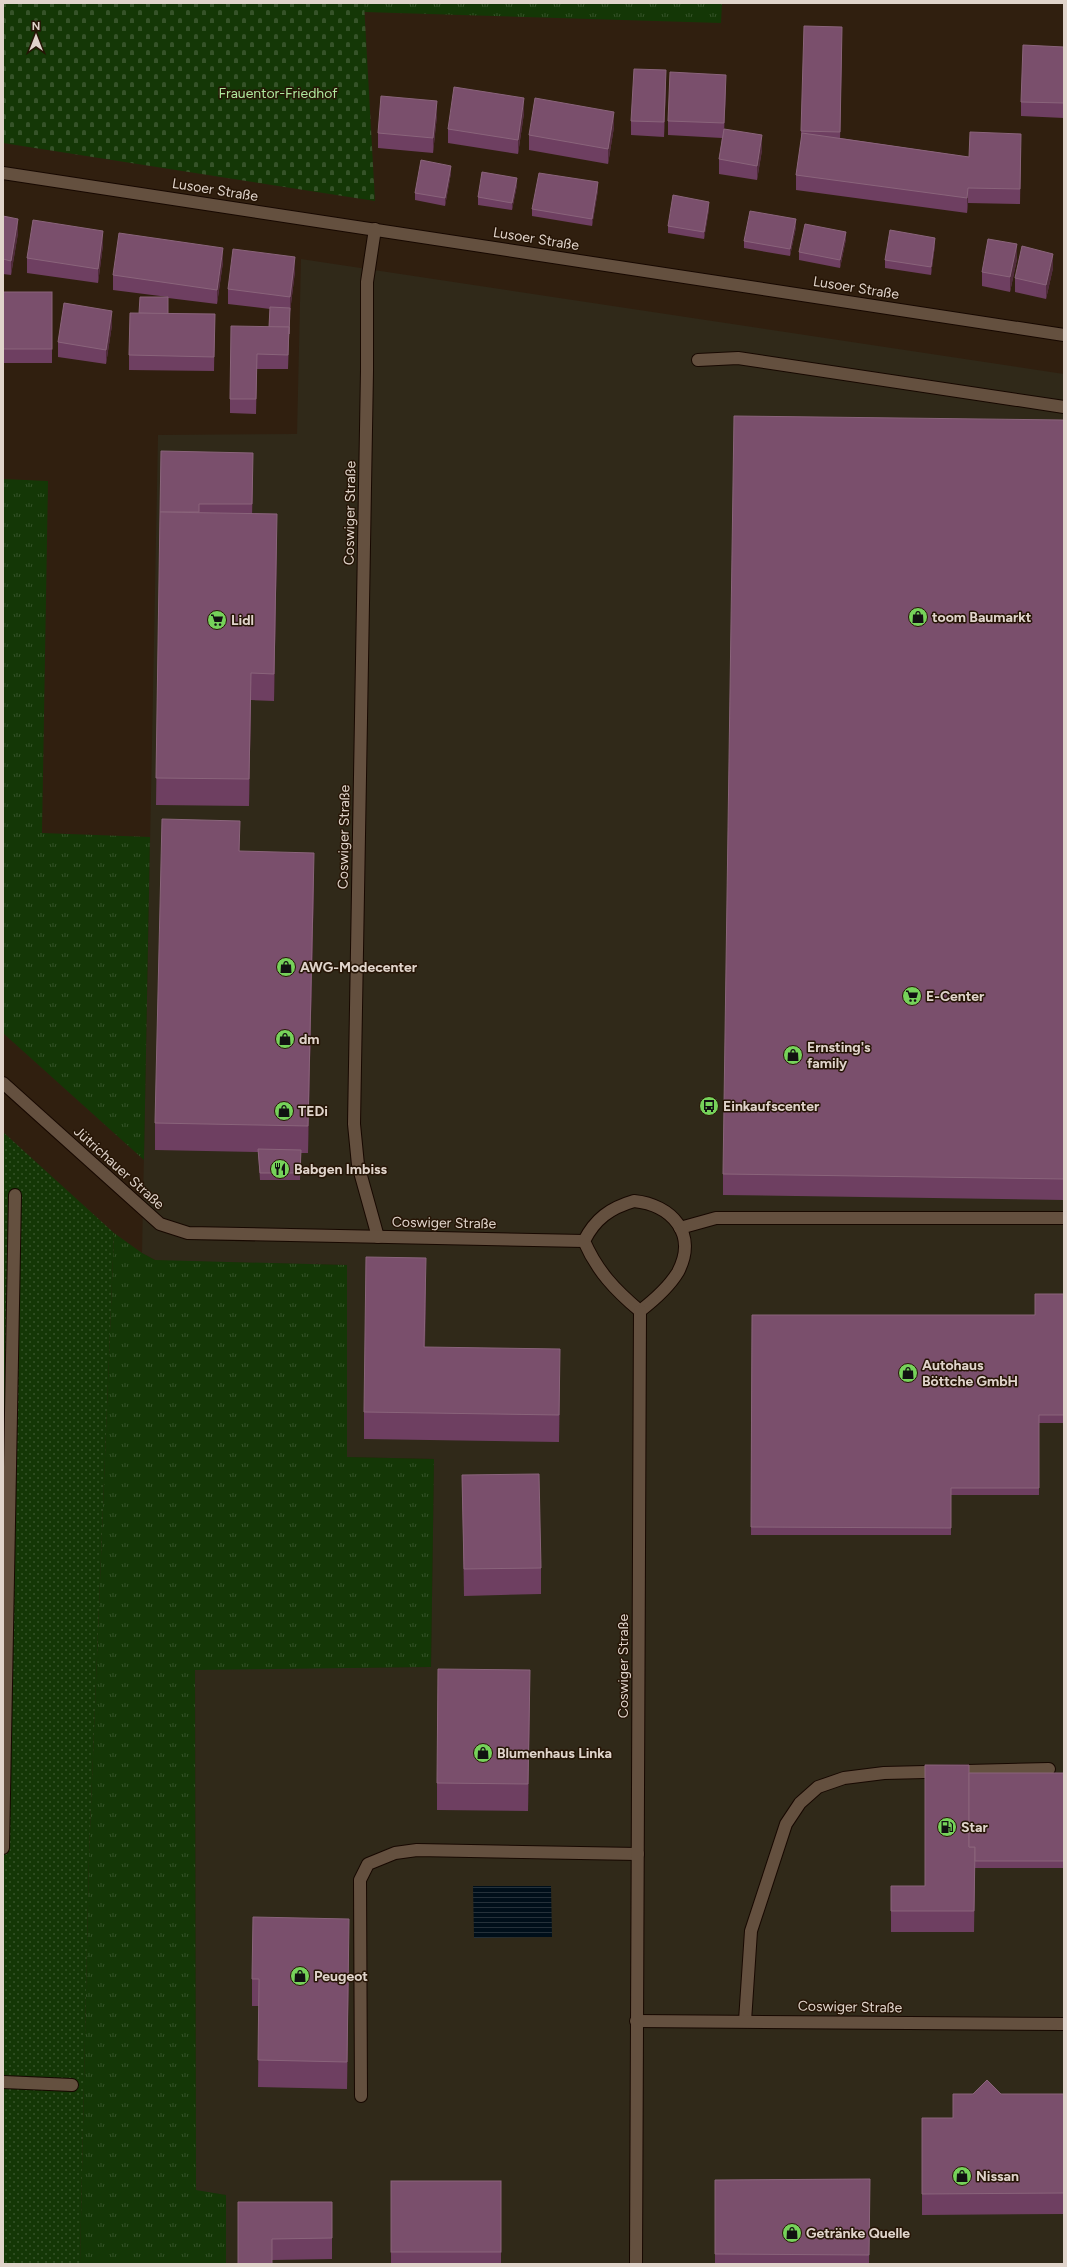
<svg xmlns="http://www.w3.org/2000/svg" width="1067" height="2267" font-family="Figtree,sans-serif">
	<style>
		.commercial { fill: #302919 }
		.grass { fill: url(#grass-tufts) }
		.cemetery { fill: url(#cemetery-stones) }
		.garden { fill: url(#garden-dots) }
		.water { fill: url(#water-rules) }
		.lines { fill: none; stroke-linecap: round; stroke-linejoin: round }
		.lane-casing { stroke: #170800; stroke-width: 14 }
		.street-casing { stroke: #170800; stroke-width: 14 }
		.lane { stroke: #64503f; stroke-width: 12 }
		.street { stroke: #64503f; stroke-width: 12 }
		.wall { fill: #6e3f61 }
		.shaded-wall { fill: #502c3b }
		.building { fill: #7a4f6c; stroke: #8a647b }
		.labels { text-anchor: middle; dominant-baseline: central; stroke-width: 3; stroke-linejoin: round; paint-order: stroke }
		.park-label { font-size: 14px; fill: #aee79c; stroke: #261506 }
		.street-label { font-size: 14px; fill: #e0d4cb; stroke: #261506 }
		.poi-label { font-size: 14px; font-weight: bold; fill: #e0d4cb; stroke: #261506; text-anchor: start }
	</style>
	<defs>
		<pattern id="grass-tufts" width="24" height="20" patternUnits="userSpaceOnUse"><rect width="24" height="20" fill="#143706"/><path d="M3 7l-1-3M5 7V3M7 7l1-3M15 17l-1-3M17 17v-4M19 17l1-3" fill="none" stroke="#365329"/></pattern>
		<pattern id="cemetery-stones" width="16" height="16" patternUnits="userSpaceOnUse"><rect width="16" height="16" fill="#143706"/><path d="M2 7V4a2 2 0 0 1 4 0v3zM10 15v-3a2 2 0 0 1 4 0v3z" fill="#365329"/></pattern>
		<pattern id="garden-dots" width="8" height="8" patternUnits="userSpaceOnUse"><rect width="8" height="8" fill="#143706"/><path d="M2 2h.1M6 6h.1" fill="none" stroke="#365329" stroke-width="1.8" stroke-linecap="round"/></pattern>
		<pattern id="water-rules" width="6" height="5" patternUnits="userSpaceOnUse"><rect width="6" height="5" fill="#000f1a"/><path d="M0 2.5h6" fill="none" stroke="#25313a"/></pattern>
	</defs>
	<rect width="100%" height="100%" fill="#301f0f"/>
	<!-- commercial -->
	<polygon class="commercial" points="301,259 1064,374 1064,2264 226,2264 226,2195 196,2191 195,1669 431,1667 434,1459 347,1457 347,1265 168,1261 155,1260 142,1253 158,435 297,434"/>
	<!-- grass -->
	<g class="grass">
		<polygon points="364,3 722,3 721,23 364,12"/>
		<polygon points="3,479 48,481 42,833 150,837 144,1160 3,1033"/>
		<polygon points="114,1233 142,1253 155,1260 347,1265 347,1457 434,1459 431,1667 195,1670 196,2190 226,2195 226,2264 80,2264 89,1856"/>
	</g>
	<!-- cemetery -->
	<polygon class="cemetery" points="3,3 364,3 375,201 3,143"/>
	<!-- garden -->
	<polygon class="garden" points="3,1132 114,1233 89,1856 80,2264 3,2264"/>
	<!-- water -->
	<polygon class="water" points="473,1886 551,1886 552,1937 474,1938"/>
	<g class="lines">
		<defs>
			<g id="lane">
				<polyline points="698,360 738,358 1064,407"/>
				<polyline points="680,1228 716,1218 1064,1218"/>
				<polyline points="3,1848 15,1195"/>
				<polyline points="745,2021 751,1931 786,1824 800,1803 818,1787 844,1778 884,1773 1049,1769"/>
				<polyline points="3,2082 72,2085"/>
				<polyline points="361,2096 360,1880 368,1864 395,1853 417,1850 638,1854"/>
			</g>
			<g id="street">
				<polyline points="3,173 1064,335"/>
				<polyline points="375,229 367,282 367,371 354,1124 358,1165 378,1237"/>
				<polyline points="3,1083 160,1224 188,1233 584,1241"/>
				<path d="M634,1201C672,1205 698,1234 678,1272C669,1287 653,1301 640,1311C615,1290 597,1271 584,1241C595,1219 610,1208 634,1201Z"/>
				<polyline points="636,2021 1064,2024"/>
				<polyline points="636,2264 640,1311"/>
			</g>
		</defs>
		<!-- lane casing -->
		<use href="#lane" class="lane-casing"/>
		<!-- street casing -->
		<use href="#street" class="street-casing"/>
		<!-- lane -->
		<use href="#lane" class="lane"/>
		<!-- street -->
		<use href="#street" class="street"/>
	</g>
	<!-- wall -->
	<g class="wall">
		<polygon points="235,3 253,3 251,4 236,4"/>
		<polygon points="842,42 840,138 969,157 1021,148 1020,204 968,203 967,213 796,190 796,175 801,142 801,131"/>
		<polygon points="1064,47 1064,118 1021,116 1021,102"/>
		<polygon points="666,85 664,137 631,135 631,121"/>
		<polygon points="726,90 724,129 762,150 757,180 719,174 719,159 722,138 668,135 668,121"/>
		<polygon points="524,113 518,154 448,143 448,129"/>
		<polygon points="437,115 433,153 378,148 378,133"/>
		<polygon points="614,127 608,164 529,150 529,135"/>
		<polygon points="451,173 445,206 415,200 415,193"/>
		<polygon points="517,185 512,210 478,205 478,197"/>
		<polygon points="598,190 592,226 532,216 532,209"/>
		<polygon points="709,209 704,239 668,233 668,226"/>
		<polygon points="3,216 18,233 11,275 3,274"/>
		<polygon points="796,227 790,256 744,248 744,241"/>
		<polygon points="846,239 840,268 799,260 799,252"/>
		<polygon points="103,245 98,283 27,273 27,258"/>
		<polygon points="935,245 931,275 885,268 885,260"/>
		<polygon points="1017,259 1010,292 982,286 982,272"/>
		<polygon points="223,262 217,304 168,298 168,314 215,314 214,371 129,370 129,355 139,313 168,297 113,290 113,275"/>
		<polygon points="1053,268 1046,299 1015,292 1015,278"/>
		<polygon points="295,271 290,312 288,369 257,369 256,414 230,413 230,399 269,327 270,309 228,304 228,289"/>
		<rect x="3" y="292" width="49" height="71"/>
		<polygon points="112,325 106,364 58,357 58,342"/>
		<polygon points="1064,420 1064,1200 723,1195 723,1174"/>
		<polygon points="161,451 253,474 252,513 277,541 274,701 251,700 249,806 156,805"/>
		<polygon points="240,851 314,880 308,1153 301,1153 300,1180 260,1180 258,1152 155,1150 155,1123"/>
		<polygon points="426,1285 425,1347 560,1376 559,1442 364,1439 364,1412"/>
		<polygon points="1064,1294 1064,1423 1039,1423 1039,1495 951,1495 951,1535 751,1535 752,1315 1035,1315"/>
		<polygon points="462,1475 541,1568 541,1594 464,1596"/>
		<polygon points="530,1697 528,1811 437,1810 437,1783"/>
		<polygon points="969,1773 1064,1773 1064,1868 975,1868 974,1932 891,1932 891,1886 925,1886"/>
		<polygon points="349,1946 347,2089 258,2087 259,2006 252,2006 252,1979"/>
		<polygon points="1001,2094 1064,2094 1064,2214 922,2215 922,2118 953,2118"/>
		<polygon points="870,2179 869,2264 715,2264 715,2180"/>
		<rect x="391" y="2181" width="110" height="83"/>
		<polygon points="238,2202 332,2202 332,2259 272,2260"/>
	</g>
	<!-- shaded-wall -->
	<g class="shaded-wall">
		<polygon points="842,27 842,42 840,147 840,132"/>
		<polygon points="666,70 666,85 664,137 664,122"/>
		<polygon points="726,75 726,90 724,138 724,123"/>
		<polygon points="524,98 524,113 518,154 518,140"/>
		<polygon points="437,101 437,115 433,153 433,138"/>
		<polygon points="614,112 614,127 608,164 608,149"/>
		<polygon points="762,135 762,150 757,180 757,166"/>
		<polygon points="451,166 451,173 445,206 445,198"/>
		<polygon points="517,178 517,185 512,210 512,203"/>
		<polygon points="598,182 598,190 592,226 592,219"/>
		<polygon points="968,188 968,203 967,213 967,198"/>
		<polygon points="709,202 709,209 704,239 704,232"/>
		<polygon points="18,219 18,233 11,275 11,261"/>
		<polygon points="796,219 796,227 790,256 790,249"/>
		<polygon points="103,231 103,245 98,283 98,269"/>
		<polygon points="846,232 846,239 840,268 840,260"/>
		<polygon points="935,238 935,245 931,275 931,267"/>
		<polygon points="1017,244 1017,259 1010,292 1010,277"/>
		<polygon points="223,248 223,262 217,304 217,290"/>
		<polygon points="1053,254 1053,268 1046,299 1046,285"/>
		<polygon points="295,257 295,271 290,312 290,297"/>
		<polygon points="112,311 112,325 106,364 106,350"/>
		<polygon points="253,453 253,474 252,525 252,504"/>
		<polygon points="277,514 277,541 274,701 274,674"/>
		<polygon points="251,673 251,700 249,806 249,779"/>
		<polygon points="240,821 240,848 239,878 239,851"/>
		<polygon points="314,853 314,880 308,1153 308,1126"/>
		<polygon points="426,1258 426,1285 424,1374 424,1347"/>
		<polygon points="560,1349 560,1376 559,1442 559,1415"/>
		<polygon points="530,1670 530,1697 528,1811 528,1784"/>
		<polygon points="349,1919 349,1946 347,2089 347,2062"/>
	</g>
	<!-- building -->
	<g class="building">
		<polygon points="804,26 842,27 840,132 801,131"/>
		<polygon points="1023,45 1064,47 1064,103 1021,102"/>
		<polygon points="634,69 666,70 664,122 631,121"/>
		<polygon points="670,72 726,75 724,123 668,121"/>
		<polygon points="454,87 524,98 518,140 448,129"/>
		<polygon points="381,96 437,101 433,138 378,133"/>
		<polygon points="535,98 614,112 608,149 529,135"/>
		<polygon points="724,129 762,135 757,166 719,159"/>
		<polygon points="970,132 1021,134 1020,189 968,188 967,198 796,175 802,133 969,157"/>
		<polygon points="421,160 451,166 445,198 415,193"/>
		<polygon points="482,172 517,178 512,203 478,197"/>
		<polygon points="539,173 598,182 592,219 532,209"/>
		<polygon points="673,195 709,202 704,232 668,226"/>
		<polygon points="750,211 796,219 790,249 744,241"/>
		<polygon points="3,216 18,219 11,261 3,259"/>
		<polygon points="33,220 103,231 98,269 27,258"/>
		<polygon points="805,224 846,232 840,260 799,252"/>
		<polygon points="890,230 935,238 931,267 885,260"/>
		<polygon points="119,233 223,248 217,290 113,275"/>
		<polygon points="988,239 1017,244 1010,277 982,272"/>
		<polygon points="1022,246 1053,254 1046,285 1015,278"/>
		<polygon points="233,249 295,257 290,297 228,289"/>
		<rect x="3" y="292" width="49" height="57"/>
		<polygon points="140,297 168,297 168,314 139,313"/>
		<polygon points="64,303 112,311 106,350 58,342"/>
		<polygon points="270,307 290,308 289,334 289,327 269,327"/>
		<polygon points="130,313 215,314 214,357 129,355"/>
		<polygon points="231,326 289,327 288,355 257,354 256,399 230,399"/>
		<polygon points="734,416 1064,420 1064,1179 723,1174"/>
		<polygon points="161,451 253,453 252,504 199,504 199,512 160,512"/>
		<polygon points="160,512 277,514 274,674 251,673 249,779 156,778"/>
		<polygon points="162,819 240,821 239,851 314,853 308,1126 155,1123"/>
		<polygon points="258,1149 301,1150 300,1173 260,1173"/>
		<polygon points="366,1257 426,1258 424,1347 560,1349 559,1415 364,1412"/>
		<polygon points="1035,1294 1064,1294 1064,1415 1039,1415 1039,1488 951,1488 951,1528 751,1527 752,1315 1035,1315"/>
		<polygon points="539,1474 541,1568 464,1569 462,1475"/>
		<polygon points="438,1669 530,1670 528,1784 437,1783"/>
		<polygon points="925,1765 969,1765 969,1847 975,1847 974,1911 891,1911 891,1886 925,1886"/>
		<polygon points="969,1773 1064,1773 1064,1861 975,1861 975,1847 969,1847"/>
		<polygon points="253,1917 349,1919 347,2062 258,2060 259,1979 252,1979"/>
		<polygon points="987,2080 1001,2094 1064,2094 1064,2193 922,2194 922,2118 953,2118 953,2094 973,2094"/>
		<polygon points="870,2179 869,2255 715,2254 715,2180"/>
		<rect x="391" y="2181" width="110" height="71"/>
		<polygon points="238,2202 332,2202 332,2238 272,2239 272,2264 238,2264"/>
	</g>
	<!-- icons -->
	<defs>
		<symbol id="shop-disc" viewBox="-11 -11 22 22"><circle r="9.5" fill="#76d25a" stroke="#261506"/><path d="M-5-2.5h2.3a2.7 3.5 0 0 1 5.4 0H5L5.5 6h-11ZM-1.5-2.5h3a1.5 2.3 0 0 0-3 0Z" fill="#111"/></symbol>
		<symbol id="supermarket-disc" viewBox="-11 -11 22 22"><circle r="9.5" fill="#76d25a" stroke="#261506"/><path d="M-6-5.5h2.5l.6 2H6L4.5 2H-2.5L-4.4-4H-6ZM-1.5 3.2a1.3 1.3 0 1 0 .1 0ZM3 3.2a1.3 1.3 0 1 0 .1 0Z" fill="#111"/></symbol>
		<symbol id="bus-disc" viewBox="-11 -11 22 22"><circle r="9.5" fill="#76d25a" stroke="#261506"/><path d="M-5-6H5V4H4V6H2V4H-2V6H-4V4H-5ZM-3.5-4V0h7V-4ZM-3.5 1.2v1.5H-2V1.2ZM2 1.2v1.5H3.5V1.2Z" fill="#111"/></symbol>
		<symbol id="restaurant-disc" viewBox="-11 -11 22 22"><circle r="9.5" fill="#76d25a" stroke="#261506"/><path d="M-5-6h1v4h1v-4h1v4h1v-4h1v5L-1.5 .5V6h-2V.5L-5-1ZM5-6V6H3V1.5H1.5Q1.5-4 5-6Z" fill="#111"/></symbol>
		<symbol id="fuel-disc" viewBox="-11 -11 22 22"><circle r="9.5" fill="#76d25a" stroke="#261506"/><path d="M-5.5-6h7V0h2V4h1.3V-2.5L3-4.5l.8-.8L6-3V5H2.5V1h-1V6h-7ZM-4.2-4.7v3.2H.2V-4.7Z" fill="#111"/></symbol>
	</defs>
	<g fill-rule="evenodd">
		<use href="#shop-disc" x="907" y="606" width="22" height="22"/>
		<use href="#supermarket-disc" x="206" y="609" width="22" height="22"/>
		<use href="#shop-disc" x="275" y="956" width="22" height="22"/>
		<use href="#supermarket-disc" x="901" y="985" width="22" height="22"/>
		<use href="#shop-disc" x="274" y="1028" width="22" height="22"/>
		<use href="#shop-disc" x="782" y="1044" width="22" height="22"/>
		<use href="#bus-disc" x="698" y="1095" width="22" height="22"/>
		<use href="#shop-disc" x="273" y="1100" width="22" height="22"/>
		<use href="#restaurant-disc" x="269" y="1158" width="22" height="22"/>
		<use href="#shop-disc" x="897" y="1362" width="22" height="22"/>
		<use href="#shop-disc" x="472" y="1742" width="22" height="22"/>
		<use href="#fuel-disc" x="936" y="1816" width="22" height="22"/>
		<use href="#shop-disc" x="289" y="1965" width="22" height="22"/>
		<use href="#shop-disc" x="951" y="2165" width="22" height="22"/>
		<use href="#shop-disc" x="781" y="2222" width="22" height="22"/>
	</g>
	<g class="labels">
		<!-- park labels -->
		<g class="park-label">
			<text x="278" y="93">Frauentor-Friedhof</text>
		</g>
		<!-- street labels -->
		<g class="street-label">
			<text transform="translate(215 190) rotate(9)">Lusoer Straße</text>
			<text transform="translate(536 239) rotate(9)">Lusoer Straße</text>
			<text transform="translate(856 288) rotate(9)">Lusoer Straße</text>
			<text transform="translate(350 513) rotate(-89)">Coswiger Straße</text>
			<text transform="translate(344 837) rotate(-89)">Coswiger Straße</text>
			<text transform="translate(119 1168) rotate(42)">Jütrichauer Straße</text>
			<text transform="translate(444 1223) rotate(1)">Coswiger Straße</text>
			<text transform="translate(623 1666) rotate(-90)">Coswiger Straße</text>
			<text transform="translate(850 2007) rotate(1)">Coswiger Straße</text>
		</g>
		<!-- poi labels -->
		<g class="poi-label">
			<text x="932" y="617">toom Baumarkt</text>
			<text x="231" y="620">Lidl</text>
			<text x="300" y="967">AWG-Modecenter</text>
			<text x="926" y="996">E-Center</text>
			<text x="299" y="1039">dm</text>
			<text x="807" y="1047">Ernsting's<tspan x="807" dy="16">family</tspan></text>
			<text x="723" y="1106">Einkaufscenter</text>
			<text x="298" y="1111">TEDi</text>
			<text x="294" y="1169">Babgen Imbiss</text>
			<text x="922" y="1365">Autohaus<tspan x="922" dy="16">Böttche GmbH</tspan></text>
			<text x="497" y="1753">Blumenhaus Linka</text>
			<text x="961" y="1827">Star</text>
			<text x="314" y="1976">Peugeot</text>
			<text x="976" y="2176">Nissan</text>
			<text x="806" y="2233">Getränke Quelle</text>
		</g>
	</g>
	<!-- border -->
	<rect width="1067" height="2267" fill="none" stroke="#e0d4cb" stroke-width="8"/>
	<!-- north arrow -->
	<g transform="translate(36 36)" stroke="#261506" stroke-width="3" paint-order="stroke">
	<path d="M0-3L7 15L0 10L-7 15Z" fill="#e0d4cb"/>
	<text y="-6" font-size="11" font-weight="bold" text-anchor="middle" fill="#e0d4cb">N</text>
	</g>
</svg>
